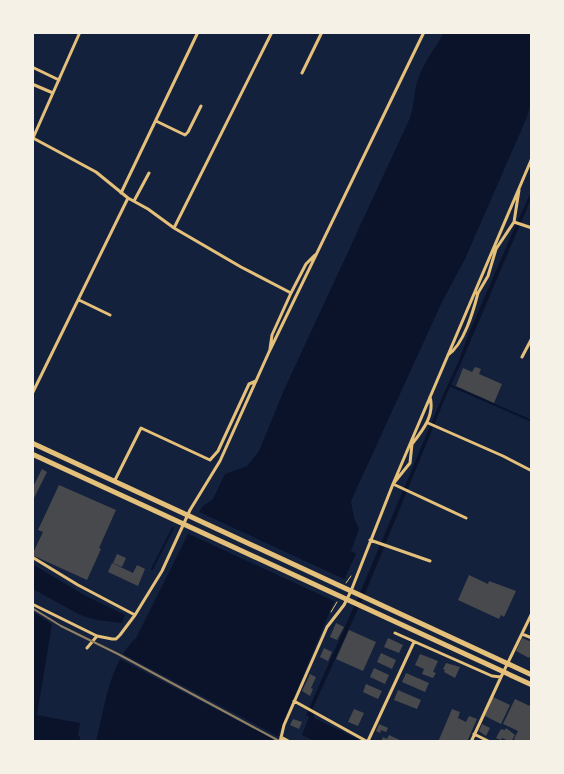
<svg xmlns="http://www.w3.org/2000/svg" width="564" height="774" font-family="Figtree,sans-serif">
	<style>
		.water { fill: #0b132b }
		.pier { fill: #14213d }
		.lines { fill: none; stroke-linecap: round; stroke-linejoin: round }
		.stream { stroke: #0b132b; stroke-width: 2 }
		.building { fill: #48494c }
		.path { stroke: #e5c07b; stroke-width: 1 }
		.minor { stroke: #e5c07b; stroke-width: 3 }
		.trunk { stroke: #e5c07b; stroke-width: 5 }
		.rail { stroke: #918062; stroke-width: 2 }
	</style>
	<rect width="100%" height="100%" fill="#14213d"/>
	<path class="water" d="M444,33h87v70l-4,14 -62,142 -23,43 -91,199 3,17 5,11 -8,22 5,3 -23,50 -57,137 -180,1c8,-33 14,-81 40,-104l63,-126 4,-6 10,-7 12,-25 22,-8 12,-15 25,-61 126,-272c4,-12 4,-24 7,-36 6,-18 17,-33 27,-49z
		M531,192v7l-69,162 -17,37 -78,191 -54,119 1,10 48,23h-48l-12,-6 7,-18 -3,-2 56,-127 82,-195 14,-30 11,-30 45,-104z
		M32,564l54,32 39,19 -3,8 -25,-3 -17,-5 -47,-26z
		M33,612l19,12 -15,91 43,8 -2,13 2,1v4h-47z"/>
	<path class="pier" d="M197,511l149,69 -10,22 -149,-69z
		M121,653l158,84 -2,4 -159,-83z"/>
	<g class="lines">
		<path class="stream" d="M449,385l83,36
			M152,569l21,-41"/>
	</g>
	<path class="building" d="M475,367l6,2 -2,5 23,10 -8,19 -38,-17 7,-18 9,4z
		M42,469l5,3 -15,30v-13z
		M59,485l57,25 -17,38 2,1 -14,31 -55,-25 11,-23 -5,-2z
		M117,554l9,4 -4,9 -9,-4z
		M112,563l21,10 4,-8 8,4 -7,17 -30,-14z
		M469,575l19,9 1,-3 27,10 -12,26 -3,-2 -2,4 -41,-19z
		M336,623l8,4 -7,13 -7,-3z
		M349,630l27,12 -13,29 -27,-12z
		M388,638l15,7 -4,8 -15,-6z
		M522,638l10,4v10l-3,6 -13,-7z
		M324,648l8,4 -4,9 -8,-4z
		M381,653l15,7 -4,9 -15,-7z
		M420,654l18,7 -5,11 3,1 -3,5 -11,-4 2,-5 -9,-4z
		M446,663l14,4 -5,11 -11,-6 1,-2 -2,-1z
		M374,668l15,7 -4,9 -15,-7z
		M406,673l23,10 -4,9 -23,-10z
		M310,674l6,3 -5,11 2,1 -3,7 -8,-5z
		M366,684l16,7 -4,8 -15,-7z
		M398,690l23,10 -4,9 -23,-9z
		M493,697l17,8 -9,19 -16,-8z
		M515,699l17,8v35h-14l-4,-3 4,-8 -15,-7z
		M354,709l10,4 -6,13 -10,-4z
		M452,709l8,3 -2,6 8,4 3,-6 8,3 -10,23h-29z
		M293,719l9,3 -3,7 -9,-4z
		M379,724l9,4 -2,4 -5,-2 -1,3 -4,-2z
		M482,724l8,4 -4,8 -7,-5z
		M506,728l9,7 -4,7 -9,-4 -1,2 -5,-2 5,-9 4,1z
		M389,735l15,7h-23l2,-5 4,2z"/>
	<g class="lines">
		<path class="path" d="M346,583l5,-7
			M331,612l6,-10"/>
		<path class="minor" d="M80,32l-47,106 63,34 32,26 20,11 26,19 67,39 50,26 15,-29 9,-9
			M32,67l27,13
			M302,73l20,-41
			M32,84l21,9
			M156,121l29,14 3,-3 13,-26
			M121,193l77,-161
			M134,201l15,-28
			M514,222l18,6
			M174,228l98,-196
			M478,293l10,-17 8,-27 18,-27 5,-32
			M79,300l31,15
			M270,349l2,-14 19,-42
			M448,355c16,-11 25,-43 30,-62h-2
			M522,357l10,-19
			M32,394l96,-196
			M428,423l75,33 29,15
			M411,443l1,1c11,-14 23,-29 18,-47
			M412,444l-2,19 -17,21 73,34
			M115,480l26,-52 69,32 8,-9 31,-67 7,-3
			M370,540l60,21
			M32,557l46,28 57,30
			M32,604l65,32 15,3h4l4,-4 15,-20 27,-44 28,-61 30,-49 49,-109 155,-320
			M395,633l97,43 9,1 31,-64
			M522,634l10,4
			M87,648l10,-12
			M294,701l74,41
			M474,734l16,8
			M281,737l9,5
			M368,741l46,-99
			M280,742l4,-17 43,-98 17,-22 7,-14 42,-107 139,-326
			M471,742l30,-65"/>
		<path class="trunk" d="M32,443l500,232
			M32,454l500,231"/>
		<path class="rail" d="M32,608l29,18 57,28 163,88"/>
	</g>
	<rect width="564" height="774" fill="none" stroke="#f6f1e7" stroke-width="68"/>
</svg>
